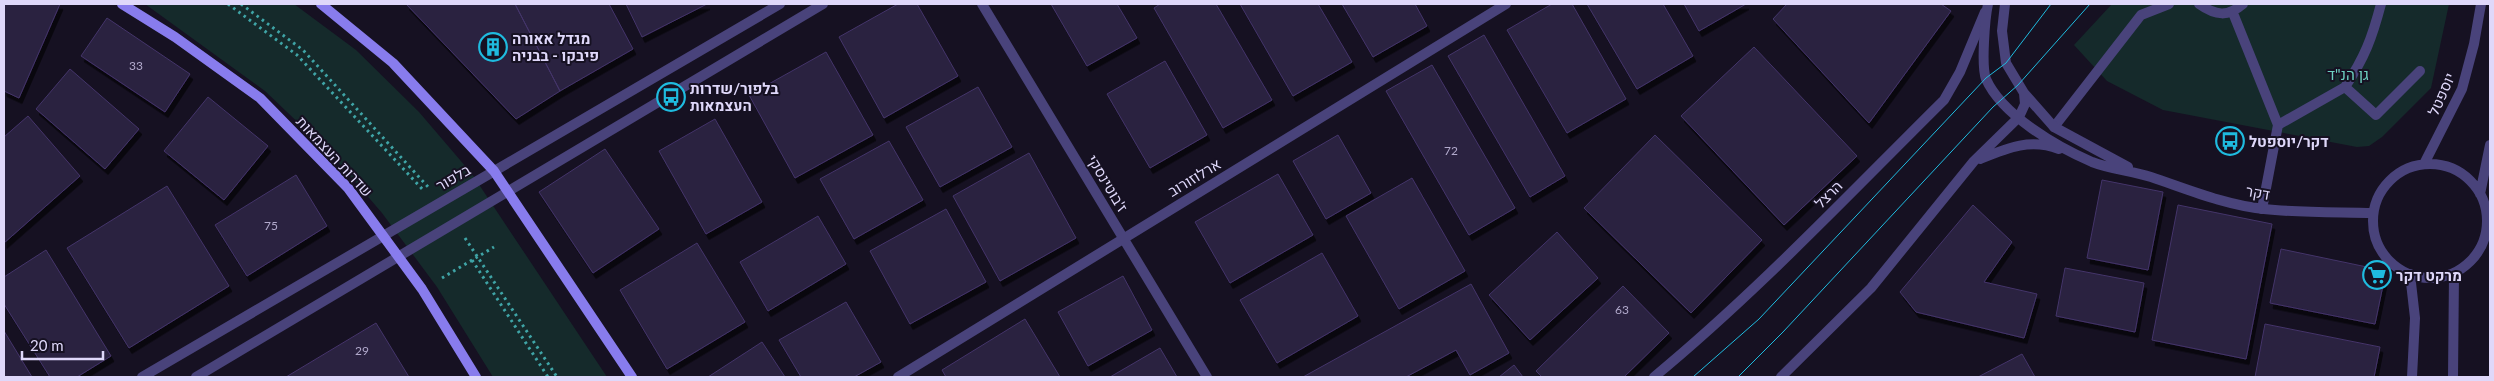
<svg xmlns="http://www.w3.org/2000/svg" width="2494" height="381" font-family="Lato,Heebo,sans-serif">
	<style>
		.green { fill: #152a2b }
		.building { fill: #292041; stroke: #443569; filter: url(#shadow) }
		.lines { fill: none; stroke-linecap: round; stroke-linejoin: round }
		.path { stroke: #3fa4a6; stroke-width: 3; stroke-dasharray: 2.5 4; stroke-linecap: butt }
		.service { stroke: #49437b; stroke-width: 10 }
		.pedestrian { stroke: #49437b; stroke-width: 10 }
		.minor { stroke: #49437b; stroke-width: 10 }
		.tertiary { stroke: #49437b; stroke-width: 10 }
		.secondary { stroke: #887ced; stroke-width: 10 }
		.tram { stroke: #1fbbdf; stroke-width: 1 }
		.labels { text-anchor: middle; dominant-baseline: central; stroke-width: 4; stroke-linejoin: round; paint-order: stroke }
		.number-label { font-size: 12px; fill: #b2aacc }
		.poi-label { font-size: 15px; font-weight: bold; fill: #dfd8fa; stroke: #161122; text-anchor: start }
		.park-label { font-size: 15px; fill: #6dd0c0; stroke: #161122 }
		.street-label { font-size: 15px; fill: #dfd8fa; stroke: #161122 }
	</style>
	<defs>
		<filter id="shadow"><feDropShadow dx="3" dy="5.5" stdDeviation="0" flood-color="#0009"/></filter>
	</defs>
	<rect width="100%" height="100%" fill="#161122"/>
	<path class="green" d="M145,4h149l62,46 63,62 53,62 135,203h-114l-56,-90 -55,-74 -50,-58 -67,-64z
		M2112,4h337l-18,84 -49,49 -13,9 -12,1 -194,-37 -56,-29 -33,-36z"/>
	<path class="building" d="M4,4h56l-41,94 -15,-7z
		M406,4h109l45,87 -44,28z
		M515,4h94l24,45 -73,42z
		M626,4h81l-65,33z
		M898,4h19l41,72 -74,42 -45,-81z
		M1051,4h66l20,34 -50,28z
		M1160,4h56l56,96 -49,28 -69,-120z
		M1240,4h78l34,58 -59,34z
		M1342,4h73l12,22 -54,31z
		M1552,4h20l54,95 -59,34 -60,-103z
		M1587,4h76l30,52 -56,33z
		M1684,4h62l-47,27z
		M1787,4h154l10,7 -82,112 -96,-104z
		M107,18l83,56 -25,38 -84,-56z
		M1484,35l81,141 -35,21 -82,-141z
		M1754,47l103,109 -73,69 -103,-109z
		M826,52l47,83 -78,43 -46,-83z
		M1165,61l42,74 -57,33 -43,-74z
		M1432,65l83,143 -46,27 -83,-144z
		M70,69l69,60 -34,40 -69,-60z
		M978,87l34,60 -72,40 -34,-60z
		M208,97l60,49 -44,54 -60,-49z
		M28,116l52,60 -76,67v-106z
		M715,119l47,83 -56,32 -47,-83z
		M1338,135l33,58 -45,26 -33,-58z
		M1655,135l107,105 -71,73 -107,-105z
		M889,141l34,59 -69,39 -34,-60z
		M605,149l54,80 -66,44 -54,-81z
		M1029,153l47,85 -76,43 -47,-85z
		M1278,174l35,61 -83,48 -35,-61z
		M296,175l31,51 -80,50 -32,-51z
		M1412,178l53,93 -66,38 -53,-93z
		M2102,180l61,12 -15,78 -61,-12z
		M167,186l62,100 -100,62 -62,-100z
		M1973,205l39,37 -28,40 53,12 -13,44 -108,-26 -16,-20z
		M2178,205l94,19 -26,135 -94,-19z
		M946,209l40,73 -76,42 -40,-73z
		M818,216l28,48 -78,47 -28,-49z
		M1557,232l41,46 -68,62 -41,-45z
		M697,243l48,79 -78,47 -47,-79z
		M2281,249l105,22 -11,53 -105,-21z
		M46,250l65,106 -34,21h-27l-46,-73v-27z
		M1322,253l36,63 -81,47 -37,-63z
		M2065,268l79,15 -9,49 -79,-16z
		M1123,276l29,54 -64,36 -30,-54z
		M1471,284l38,69 -39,22 -14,-25 -50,27h-103z
		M1623,286l46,47 -45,44h-82l-6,-6z
		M846,302l35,60 -27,15h-53l-22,-37z
		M1025,319l35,58h-114l-4,-7z
		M376,323l33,54h-123z
		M2265,324l115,23 -6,30h-119z
		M4,331l28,46h-28z
		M762,342l23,35h-77z
		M1160,348l17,29h-67z
		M2022,354l13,23h-57z
		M1514,365l9,12h-24z"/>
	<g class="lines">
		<path class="path" d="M228,4l69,51 127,136
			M241,4l62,46 126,138
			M465,238l92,139
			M472,260l76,117
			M442,278l52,-31"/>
		<path class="service" d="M196,377l627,-373"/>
		<path class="pedestrian" d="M2199,4c17,12 29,13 44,0
			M2381,4c-9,34 -16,53 -36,83l31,28 44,-44
			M2233,13l45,112 67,-38
			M2054,127l87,-112 28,-11
			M2262,209l16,-84"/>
		<path class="minor" d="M982,4l225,373
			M898,377l608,-373
			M1654,377c103,-85 195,-183 290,-277l16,-28 25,-60"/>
		<path class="tertiary" d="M1988,4c-3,14 -7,62 -2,75 16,36 71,68 106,83 18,7 40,9 59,15 36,12 74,28 113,32 36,4 73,3 109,4
			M2005,4l-3,27 4,32 18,30 30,34 74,40
			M1980,159c27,-11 50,-21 79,-10
			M2424,164l38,-75 12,-45 7,-40
			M2373 221a57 57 0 1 1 114 0a57 57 0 1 1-114 0Z
			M2480,194l10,-49
			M2410,274l5,44 -3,59
			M142,377l638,-373
			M1781,377l90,-89 103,-127 45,-44 6,-13 -1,-11
			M2453,377l1,-104"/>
		<path class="secondary" d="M122,4l53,33 85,61 88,90 74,101 54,88
			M321,4l72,59 101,108 138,206"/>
		<path class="tram" d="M1693,377l66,-58 227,-241 20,-15 45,-59
			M1738,377l45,-45 210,-225 25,-22 72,-81"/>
	</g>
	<defs>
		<symbol id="building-ring" viewBox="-11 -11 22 22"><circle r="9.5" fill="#161122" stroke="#1fbbdf" stroke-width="1.5"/><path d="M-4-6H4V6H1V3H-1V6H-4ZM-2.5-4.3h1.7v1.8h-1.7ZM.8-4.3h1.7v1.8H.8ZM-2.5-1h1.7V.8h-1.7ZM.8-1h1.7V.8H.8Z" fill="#1fbbdf"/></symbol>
		<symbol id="bus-ring" viewBox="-11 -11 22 22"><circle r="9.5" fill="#161122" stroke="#1fbbdf" stroke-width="1.5"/><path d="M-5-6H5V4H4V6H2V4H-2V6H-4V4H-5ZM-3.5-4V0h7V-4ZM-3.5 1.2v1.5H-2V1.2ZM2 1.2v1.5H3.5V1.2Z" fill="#1fbbdf"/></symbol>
		<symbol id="supermarket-ring" viewBox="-11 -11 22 22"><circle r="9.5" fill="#161122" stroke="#1fbbdf" stroke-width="1.5"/><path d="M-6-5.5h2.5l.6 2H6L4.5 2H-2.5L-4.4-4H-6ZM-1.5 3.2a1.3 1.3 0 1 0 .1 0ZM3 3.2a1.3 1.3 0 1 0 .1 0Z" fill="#1fbbdf"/></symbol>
	</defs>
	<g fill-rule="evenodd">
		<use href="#building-ring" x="477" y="31" width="32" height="32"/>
		<use href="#bus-ring" x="655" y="81" width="32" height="32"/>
		<use href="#bus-ring" x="2214" y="125" width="32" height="32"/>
		<use href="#supermarket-ring" x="2361" y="259" width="32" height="32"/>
	</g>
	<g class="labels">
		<g class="number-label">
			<text x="136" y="65">33</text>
			<text x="1451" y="150">72</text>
			<text x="271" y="225">75</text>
			<text x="1622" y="309">63</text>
			<text x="362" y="350">29</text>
		</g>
		<g class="poi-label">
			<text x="512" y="38">מגדל אאורה<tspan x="512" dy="17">פיבקו - בבניה</tspan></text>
			<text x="690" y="88">בלפור/שדרות<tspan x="690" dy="17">העצמאות</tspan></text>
			<text x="2249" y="141">דקר/יוספטל</text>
			<text x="2396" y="275">מרקט דקר</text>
		</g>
		<g class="park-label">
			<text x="2348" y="74">גן הנ"ד</text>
		</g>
		<g class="street-label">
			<text transform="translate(2441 94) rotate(-66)">יוספטל</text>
			<text transform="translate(335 156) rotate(47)">שדרות העצמאות</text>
			<text transform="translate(453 177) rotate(-30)">בלפור</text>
			<text transform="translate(1194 177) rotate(-31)">ארלוזורוב</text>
			<text transform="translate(1108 183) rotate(59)">ז'בוטינסקי</text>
			<text transform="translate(2258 192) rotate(10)">דקר</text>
			<text transform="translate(1828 194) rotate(-45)">הרצל</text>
		</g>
	</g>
	<rect width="2494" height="381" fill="none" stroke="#dfd8fa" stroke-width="10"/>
	<path d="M22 351v8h81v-8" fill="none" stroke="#dfd8fa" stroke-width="2.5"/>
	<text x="30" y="351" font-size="15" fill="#dfd8fa" stroke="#161122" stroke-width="4" paint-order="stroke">20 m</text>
</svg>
